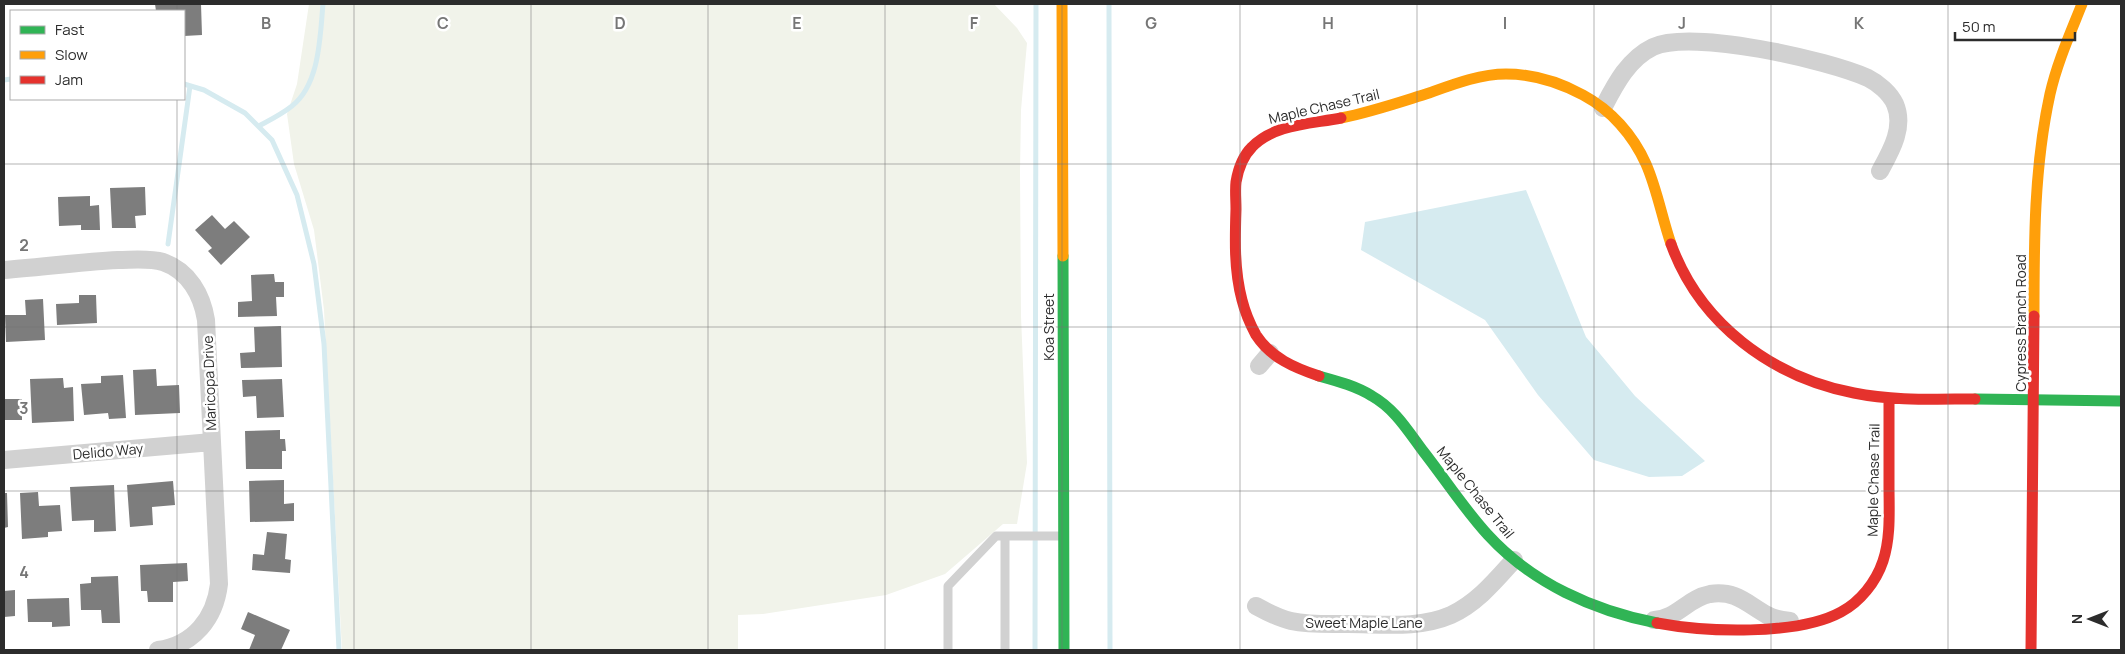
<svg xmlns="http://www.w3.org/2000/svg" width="2125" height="654" font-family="Manrope,sans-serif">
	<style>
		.green { fill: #f1f3ea }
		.water { fill: #d6ebf0 }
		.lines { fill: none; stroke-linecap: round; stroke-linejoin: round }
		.stream { stroke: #d6ebf0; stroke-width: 5 }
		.building { fill: #7d7d7d }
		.lane { stroke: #d1d1d1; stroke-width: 9 }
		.street { stroke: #d1d1d1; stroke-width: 18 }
		.fast { stroke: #30b455; stroke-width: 11 }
		.slow { stroke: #ff9f0a; stroke-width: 11 }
		.jam { stroke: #e5322d; stroke-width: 11 }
		.grid { fill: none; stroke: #767676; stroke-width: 1; stroke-opacity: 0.55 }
		.labels { text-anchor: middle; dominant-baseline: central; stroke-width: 5; stroke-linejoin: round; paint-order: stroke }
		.street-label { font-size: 14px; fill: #2c2c2c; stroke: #fff }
		.grid-label { font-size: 16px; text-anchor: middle; font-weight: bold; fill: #767676; stroke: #fff; stroke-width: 5; stroke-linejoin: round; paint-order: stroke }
	</style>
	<rect width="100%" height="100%" fill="#fff"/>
	<path class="green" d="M309,4h685l23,24 10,15 -6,67 -1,61 1,145 6,147 -10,61h-14l-58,50 -59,21 -123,19 -25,1v35h-396l-18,-340 -10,-80 -20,-66 -7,-50 10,-30z"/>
	<path class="water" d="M1526,190l60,147 49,59 70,65 -23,15 -33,1 -55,-17 -56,-65 -53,-75 -124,-70 4,-28z"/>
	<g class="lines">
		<path class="stream" d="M1109,4l1,646
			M4,80l7,-1
			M184,84l20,6 41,23 27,27 25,55 17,69 10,80 15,306
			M259,126c11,-6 23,-12 33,-20 28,-22 28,-70 31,-102
			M168,244l22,-158
			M1035,650l1,-646"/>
	</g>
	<path class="building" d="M155,4h46l1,31 -18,1v-25h-28z
		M145,187l1,28 -11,1 1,12h-24l-2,-40z
		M90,196v10l9,-1 1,25h-19v-5l-22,1 -1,-29z
		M212,215l13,14 9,-8 16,16 -29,28 -13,-14 4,-3 -17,-18z
		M274,274l1,8h9v15h-8l1,19 -39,1v-15l14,-1 -1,-26z
		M79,295h17l1,28 -40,2 -1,-21 23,-1z
		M43,299l2,41 -39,2 -1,-27h21l-1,-15z
		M281,326l1,41 -41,1 -1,-15 15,-1 -1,-25z
		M156,369l1,17 22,-1 1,28 -45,2 -2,-45z
		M123,375l3,43 -17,1 -1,-6 -24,2 -3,-31 20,-1v-7z
		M63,378l1,10 9,-1 1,34 -42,2 -2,-44z
		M282,379l2,38 -27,1 -1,-22 -13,1 -1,-17z
		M4,399h18v21h-18z
		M280,430v9h5l1,12h-4v18h-36l-1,-38z
		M284,480v24l10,-1v18l-44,1 -1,-41z
		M173,481l2,24 -23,2 1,18 -23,2 -3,-42z
		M114,485l2,46 -22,1v-12l-22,1 -2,-34z
		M38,492l1,14 21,-1 2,26 -14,1v5l-26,2 -2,-46z
		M4,493h3l1,34 -4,1z
		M267,532l20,2 -2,25 6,1 -1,13 -38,-3 1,-16 11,1z
		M187,563l1,18 -15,1v20h-25l-1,-11h-6l-1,-26z
		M118,576l2,47h-18l-1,-13h-20l-1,-26 11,-1v-6z
		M15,590v26l-11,1v-26z
		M69,598l1,28 -18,1v-5h-24l-1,-23z
		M248,612l42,18 -9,20h-32l6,-15 -14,-6z"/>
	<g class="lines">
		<path class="lane" d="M948,650v-64l48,-50h65
			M1005,650v-114"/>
		<path class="street" d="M1603,108c12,-23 25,-49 50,-61 39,-18 175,13 215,31 10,5 22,15 27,26 10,23 -4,47 -15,67
			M4,270c38,-3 76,-8 114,-10 14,0 31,-2 45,2 26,9 39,33 43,58l13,264c-4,34 -25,61 -61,66
			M1259,366l11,-13
			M4,460l208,-18
			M1256,606c11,6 22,12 35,15 19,4 39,3 57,3 34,0 71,5 103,-9 26,-12 44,-34 63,-55
			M1654,620c23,-1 34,-22 56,-26 26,-4 37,10 57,21 7,4 15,5 23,6"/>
		<path class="fast" d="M1063,256l1,394
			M1319,376c18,5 37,10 53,20 23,13 36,35 51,55 22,28 41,58 65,84 44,48 106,76 169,88
			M1975,399l146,2"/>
		<path class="slow" d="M1062,4l1,252
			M1341,118c30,-6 59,-16 88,-25 25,-9 51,-19 77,-19 27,0 53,8 77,21 28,15 50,40 63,69 11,25 16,54 25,80
			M2034,316c0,-74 0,-149 16,-222 7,-31 20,-60 32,-90"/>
		<path class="jam" d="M1671,244c29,80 101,133 183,149 39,8 81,6 121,6
			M1319,376c-24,-8 -48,-18 -63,-41 -6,-11 -11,-23 -14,-35 -8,-30 -7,-61 -6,-91 0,-9 -1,-19 0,-27 2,-12 7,-26 16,-35 22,-23 59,-23 89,-29
			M1657,623c48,9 140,13 184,-11 19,-10 35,-30 42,-51 8,-24 6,-51 6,-76 0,-29 0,-58 0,-87
			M2031,650l3,-334"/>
	</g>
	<path class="grid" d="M177,4v7M354,4v646M531,4v646M708,4v646M885,4v646M1062,4v646M1240,4v646M1417,4v646M1594,4v646M1771,4v646M1948,4v646M177,99v551M4,164h2117M4,327h2117M4,491h2117"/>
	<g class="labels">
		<g class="street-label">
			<text transform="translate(1324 106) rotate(-13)">Maple Chase Trail</text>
			<text transform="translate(2020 323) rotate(-90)">Cypress Branch Road</text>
			<text transform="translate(1048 327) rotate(-90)">Koa Street</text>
			<text transform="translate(209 383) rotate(-92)">Maricopa Drive</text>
			<text transform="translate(108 451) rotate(-5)">Delido Way</text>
			<text transform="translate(1873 480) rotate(-89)">Maple Chase Trail</text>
			<text transform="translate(1476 492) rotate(51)">Maple Chase Trail</text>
			<text x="1364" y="622">Sweet Maple Lane</text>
		</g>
	</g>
	<g class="grid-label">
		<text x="266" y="29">B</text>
		<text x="443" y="29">C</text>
		<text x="620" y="29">D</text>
		<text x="797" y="29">E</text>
		<text x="974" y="29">F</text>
		<text x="1151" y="29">G</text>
		<text x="1328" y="29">H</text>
		<text x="1505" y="29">I</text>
		<text x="1682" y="29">J</text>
		<text x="1859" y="29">K</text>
		<text x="24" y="251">2</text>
		<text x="24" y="414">3</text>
		<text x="24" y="578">4</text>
	</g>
	<rect width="2125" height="654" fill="none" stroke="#2c2c2c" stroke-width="10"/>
	<rect x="10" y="10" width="175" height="90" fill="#ffffff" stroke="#ababab"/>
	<rect x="20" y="26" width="25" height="8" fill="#30b455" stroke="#ababab"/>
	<text x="55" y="35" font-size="15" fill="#2c2c2c">Fast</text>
	<rect x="20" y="51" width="25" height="8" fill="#ff9f0a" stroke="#ababab"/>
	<text x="55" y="60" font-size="15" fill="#2c2c2c">Slow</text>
	<rect x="20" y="76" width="25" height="8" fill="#e5322d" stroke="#ababab"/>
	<text x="55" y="85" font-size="15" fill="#2c2c2c">Jam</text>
	<g transform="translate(2090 619) rotate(270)" stroke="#ffffff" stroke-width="4" paint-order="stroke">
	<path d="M0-4L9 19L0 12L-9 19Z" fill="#2c2c2c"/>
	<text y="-8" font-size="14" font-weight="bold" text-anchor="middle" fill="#2c2c2c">N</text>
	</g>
	<path d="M1955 32v8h120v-8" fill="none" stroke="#2c2c2c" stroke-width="2.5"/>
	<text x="1962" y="32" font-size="15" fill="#2c2c2c" stroke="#ffffff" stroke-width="4" paint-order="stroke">50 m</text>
</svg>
